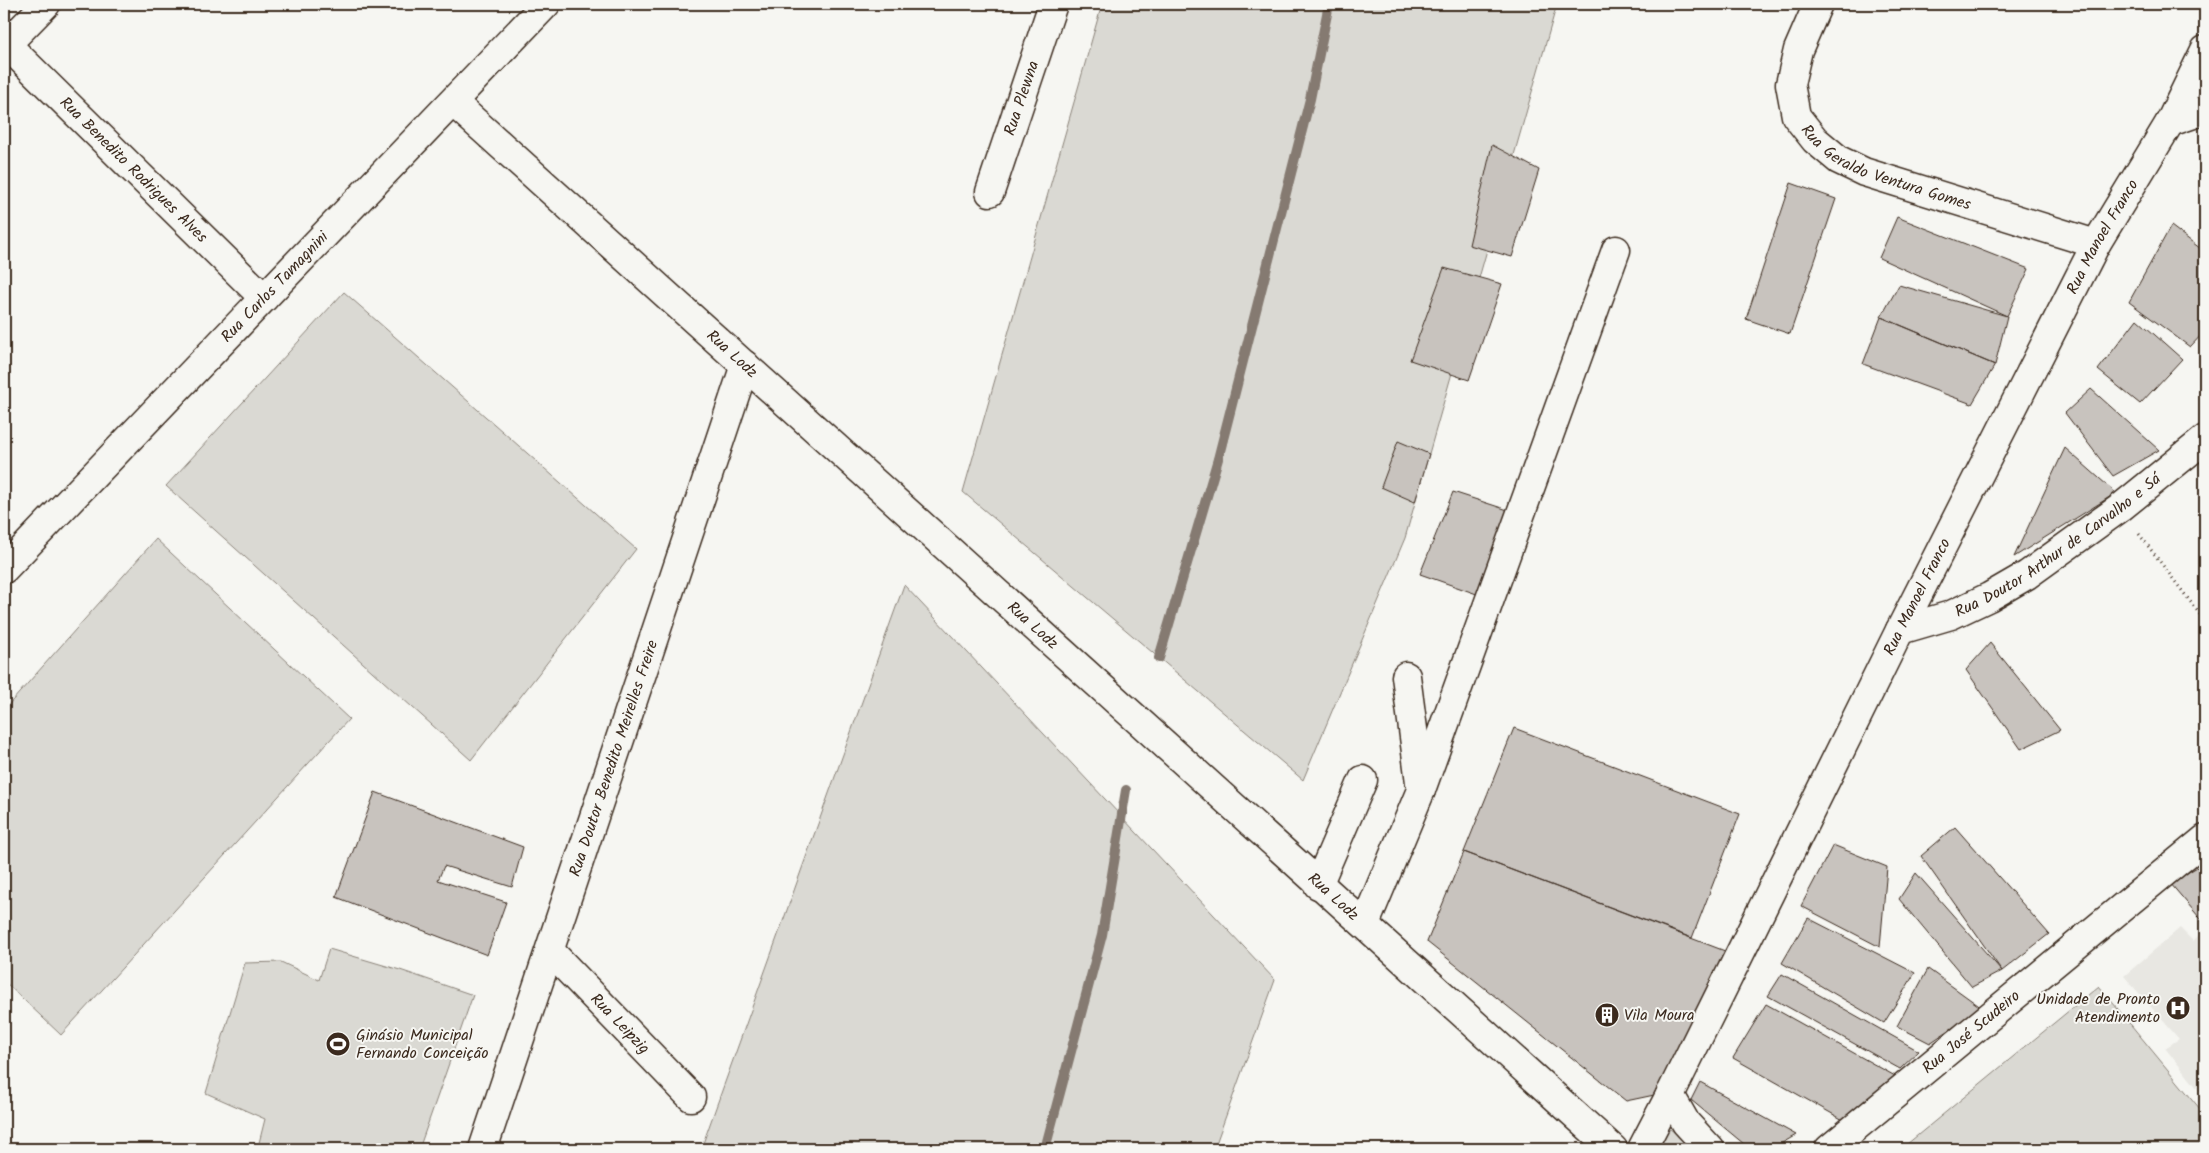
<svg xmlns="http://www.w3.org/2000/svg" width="2209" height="1153" font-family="Kalam,sans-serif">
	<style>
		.built { fill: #e8e7e2 }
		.green { fill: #dad9d3; stroke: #8a8278 }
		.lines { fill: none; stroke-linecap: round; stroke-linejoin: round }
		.stream { stroke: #857a71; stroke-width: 10 }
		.building { fill: #c8c3be; stroke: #3b2a1e }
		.street-casing { stroke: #3b2a1e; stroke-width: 31 }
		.secondary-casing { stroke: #3b2a1e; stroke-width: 31 }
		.path { stroke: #3b2a1e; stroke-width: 3; stroke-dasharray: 1 4; stroke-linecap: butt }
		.street { stroke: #f6f6f2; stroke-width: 28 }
		.secondary { stroke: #f6f6f2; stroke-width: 28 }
		.labels { text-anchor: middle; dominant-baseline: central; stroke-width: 4; stroke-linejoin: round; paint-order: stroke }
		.street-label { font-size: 16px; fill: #3b2a1e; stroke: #f6f6f2 }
		.poi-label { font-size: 16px; fill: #3b2a1e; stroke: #f6f6f2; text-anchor: start }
	</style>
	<rect width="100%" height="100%" fill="#f6f6f2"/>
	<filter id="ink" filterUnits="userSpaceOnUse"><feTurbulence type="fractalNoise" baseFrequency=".02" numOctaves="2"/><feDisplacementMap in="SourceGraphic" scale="10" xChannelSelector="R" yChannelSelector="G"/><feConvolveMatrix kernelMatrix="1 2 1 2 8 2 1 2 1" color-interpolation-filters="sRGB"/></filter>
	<g filter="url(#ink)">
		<path class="built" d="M2180,928l13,13 12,-12v169l-40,-50 14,-9 -55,-63z"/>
		<path class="green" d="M1102,4h455l-152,534 -102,242 -340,-288z
			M344,292l292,257 -165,211 -305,-274z
			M156,539l193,180 -288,316 -57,-54v-271z
			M904,585l371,395 -61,169h-513z
			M329,949l71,21 73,25 -54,154h-154l-7,-2 7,-28 -59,-26 39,-130 36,-1 38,18z
			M2099,986l106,129v34h-304z
			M1667,1127l32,22h-42z"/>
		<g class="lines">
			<path class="stream" d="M1159,658l59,-199 92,-360 19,-95
				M1045,1149l57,-214 24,-145"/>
		</g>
		<path class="building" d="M1492,145l47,25 -27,87 -43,-12z
			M1791,183l45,16 -46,135 -44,-15z
			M1897,217l132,52 -22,47 -128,-58z
			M2171,226l34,26v79l-15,16 -61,-45z
			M1444,268l58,16 -33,96 -59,-20z
			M1899,285l108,31 -12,49 -114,-48z
			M1881,317l114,48 -23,39 -109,-40z
			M2137,319l45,40 -42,45 -42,-34z
			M2091,389l68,61 -46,26 -48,-63z
			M1398,441l31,13 -14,48 -34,-15z
			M2065,448l51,45 -102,64z
			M1453,492l64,21 -29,85 -68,-24z
			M1990,643l70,87 -39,19 -55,-79z
			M1514,728l226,86 -48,124 -228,-86z
			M375,792l148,55 -11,40 -68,-21 -6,14 68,22 -19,53 -151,-58z
			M1955,827l94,107 -47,37 -81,-115z
			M1833,845l54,22 -7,80 -79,-41z
			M1464,852l261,99 -66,143 -33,7 -199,-159z
			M2199,866l6,6v52l-35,-41z
			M1916,873l86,98 -30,16 -73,-88z
			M1808,918l107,55 -31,50 -102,-60z
			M1928,969l54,39 -52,35 -33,-17z
			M1782,974l137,77 -19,18 -132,-73z
			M1766,1004l138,77 -59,40 -112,-63z
			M1700,1082l96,53 -24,14h-22l-59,-49z"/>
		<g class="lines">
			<defs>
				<g id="street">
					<path id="s1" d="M1818,4l-20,46 -8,34 6,32 19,24 24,20 25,12 232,72"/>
					<path id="s2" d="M4,42l260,256"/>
					<path d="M4,47l42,-43"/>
					<path d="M2170,122l35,-12"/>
					<path id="s3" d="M990,192l63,-188"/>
					<path id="s4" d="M1900,630l51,-15 38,-18 38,-22 93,-67 85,-69"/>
					<path d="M1421,790l195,-540"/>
					<path d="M1318,885l45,-105"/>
					<path d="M1365,924l56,-134 -15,-114"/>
					<path id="s5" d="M550,951l141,146"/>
					<path id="s6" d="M1670,1095l230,-465 196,-386 74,-122 35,-72"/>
					<path id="s7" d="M483,1149l262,-784"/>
				</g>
				<g id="secondary">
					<path id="s8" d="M453,102l1160,1047"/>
					<path id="s9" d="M4,569l542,-565"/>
					<path d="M1670,1095l16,28 24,26"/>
					<path d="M1642,1149l28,-54"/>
					<path id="s10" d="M1829,1149l376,-310"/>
				</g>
			</defs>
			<use href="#street" class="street-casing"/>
			<use href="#secondary" class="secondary-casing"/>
			<path class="path" d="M2139,534l66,87"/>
			<use href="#street" class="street"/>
			<use href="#secondary" class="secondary"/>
		</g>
	</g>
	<defs>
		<symbol id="hospital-disc" viewBox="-11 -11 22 22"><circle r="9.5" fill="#3b2a1e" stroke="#f6f6f2"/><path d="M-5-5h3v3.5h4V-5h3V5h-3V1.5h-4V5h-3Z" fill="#fff"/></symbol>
		<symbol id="building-disc" viewBox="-11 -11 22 22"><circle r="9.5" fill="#3b2a1e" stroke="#f6f6f2"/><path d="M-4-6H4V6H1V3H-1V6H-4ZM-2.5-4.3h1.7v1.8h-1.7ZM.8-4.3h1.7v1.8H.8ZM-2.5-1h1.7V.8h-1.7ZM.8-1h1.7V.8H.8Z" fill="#fff"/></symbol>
		<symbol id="stadium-disc" viewBox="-11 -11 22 22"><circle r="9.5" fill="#3b2a1e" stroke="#f6f6f2"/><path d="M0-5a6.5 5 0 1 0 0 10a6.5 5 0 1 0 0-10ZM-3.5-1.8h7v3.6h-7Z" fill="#fff"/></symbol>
	</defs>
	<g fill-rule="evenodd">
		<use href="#hospital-disc" x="2164" y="994" width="28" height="28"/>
		<use href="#building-disc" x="1593" y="1001" width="28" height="28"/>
		<use href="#stadium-disc" x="324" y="1030" width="28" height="28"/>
	</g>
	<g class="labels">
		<g class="street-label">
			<text stroke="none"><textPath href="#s3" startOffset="99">Rua Plewna</textPath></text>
			<text stroke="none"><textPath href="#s1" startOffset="225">Rua Geraldo Ventura Gomes</textPath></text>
			<text stroke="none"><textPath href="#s2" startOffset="182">Rua Benedito Rodrigues Alves</textPath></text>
			<text stroke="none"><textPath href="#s6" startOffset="961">Rua Manoel Franco</textPath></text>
			<text stroke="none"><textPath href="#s9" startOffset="391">Rua Carlos Tamagnini</textPath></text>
			<text stroke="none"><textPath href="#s8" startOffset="376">Rua Lodz</textPath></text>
			<text stroke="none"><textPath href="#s4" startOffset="181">Rua Doutor Arthur de Carvalho e Sá</textPath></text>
			<text stroke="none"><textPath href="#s6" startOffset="556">Rua Manoel Franco</textPath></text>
			<text stroke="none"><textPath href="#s8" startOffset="781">Rua Lodz</textPath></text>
			<text stroke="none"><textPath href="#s7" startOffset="412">Rua Doutor Benedito Meirelles Freire</textPath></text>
			<text stroke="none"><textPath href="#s8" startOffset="1186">Rua Lodz</textPath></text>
			<text stroke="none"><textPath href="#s5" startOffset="101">Rua Leipzig</textPath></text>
			<text stroke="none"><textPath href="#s10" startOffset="184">Rua José Scudeiro</textPath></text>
		</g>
		<g class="poi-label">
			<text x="2160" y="999" text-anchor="end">Unidade de Pronto<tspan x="2160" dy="18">Atendimento</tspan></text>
			<text x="1624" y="1015">Vila Moura</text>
			<text x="356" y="1035">Ginásio Municipal<tspan x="356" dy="18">Fernando Conceição</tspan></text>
		</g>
	</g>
	<rect width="2209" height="1153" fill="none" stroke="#f6f6f2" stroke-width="20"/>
	<rect x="10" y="10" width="2189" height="1133" fill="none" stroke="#3b2a1e" stroke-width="2" filter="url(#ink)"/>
</svg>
